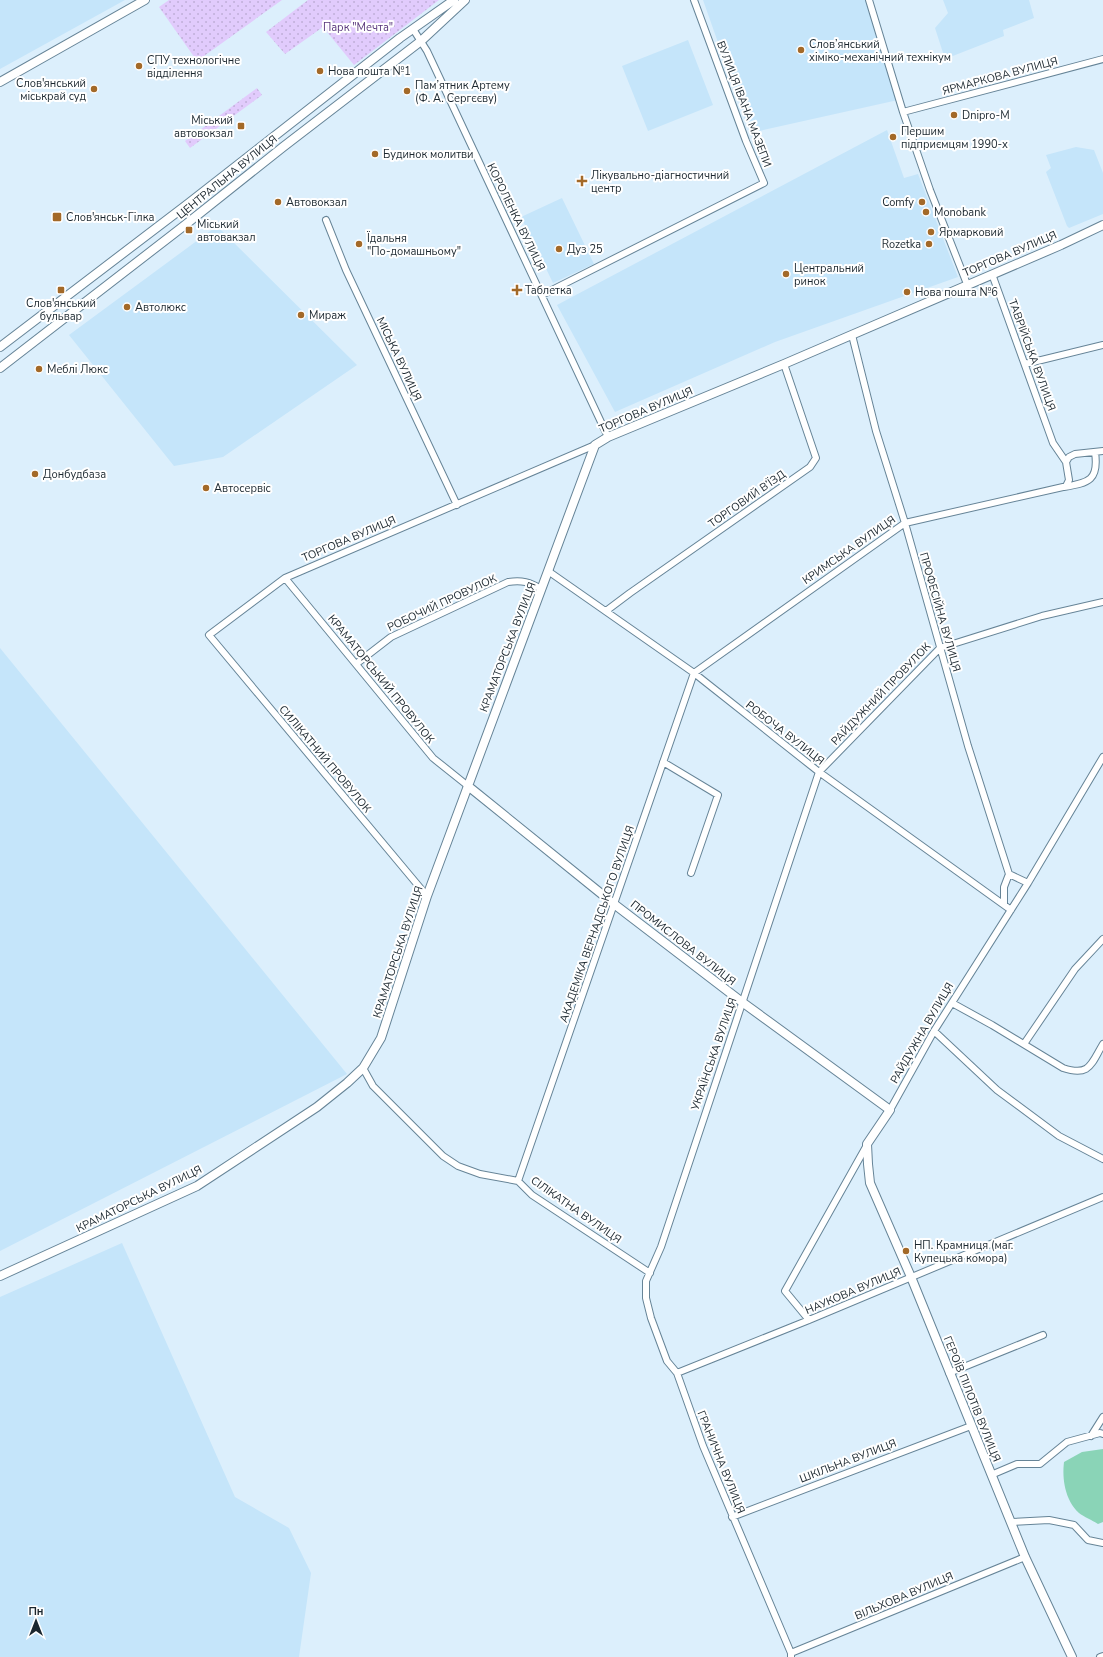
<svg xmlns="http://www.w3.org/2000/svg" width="1103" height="1657" font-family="'Nunito Sans',sans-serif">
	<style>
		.built { fill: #c5e5fa }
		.park { fill: url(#park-dots) }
		.water { fill: #8ad4b7 }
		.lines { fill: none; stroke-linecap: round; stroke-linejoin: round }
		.street-casing { stroke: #668497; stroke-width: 8 }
		.secondary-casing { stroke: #668497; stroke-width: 10 }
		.street { stroke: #fff; stroke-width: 6 }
		.secondary { stroke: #fff; stroke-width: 8 }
		.poi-dot { fill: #a36928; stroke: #fff; stroke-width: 1.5 }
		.labels { text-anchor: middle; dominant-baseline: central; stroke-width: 4; stroke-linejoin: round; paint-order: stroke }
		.park-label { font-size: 11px; fill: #59377c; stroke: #fff }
		.poi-label { font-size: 11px; fill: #1b272f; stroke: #fff; text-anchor: start }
		.street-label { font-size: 11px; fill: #1b272f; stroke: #fff }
	</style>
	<defs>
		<pattern id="park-dots" width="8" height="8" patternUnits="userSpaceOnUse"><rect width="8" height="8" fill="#e1cbfc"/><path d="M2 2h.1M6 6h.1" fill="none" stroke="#c0aed8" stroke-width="1.8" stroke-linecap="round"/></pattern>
	</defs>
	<rect width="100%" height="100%" fill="#dceffc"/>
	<path class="built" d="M0,0h125l-125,69z
		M703,0h163l32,100 -148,33z
		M943,0h86l5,18 -31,12 1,6 -59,23 -10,-31 13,-15z
		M688,40l25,65 -65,26 -26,-65z
		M887,130l17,48 14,-4 40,103 -183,65 -160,70 -58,-107z
		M1076,147l18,3 9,23v41l-34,14 -2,-2 -21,-54 5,-4 -5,-13z
		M562,198l32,66 -41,19 -32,-66z
		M217,226l140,139 -134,92 -49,9 -105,-131z
		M0,648l347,426 -347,177z
		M122,1243l113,254 54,31 22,45 -12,84h-299v-360z"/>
	<path class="park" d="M169,0h113l-85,61 -38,-54z
		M308,0h131l-85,65 -31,-38 -38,27 -19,-22z
		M257,88l5,7 -72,53 -5,-7z"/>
	<path class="water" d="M1103,1449v73l-5,2c-6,-4 -14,-7 -19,-11 -14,-13 -17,-34 -15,-51l18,-10z"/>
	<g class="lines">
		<defs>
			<path id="street" d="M869,0l34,112 27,78 37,94
				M413,29l14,22 181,386
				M903,112l200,-53
				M326,220l20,50 111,235
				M992,274l61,169 13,19
				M542,295l222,-112 -18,-42 -52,-141
				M852,335l24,96 29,92 63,223 41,128 19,9
				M1025,364l78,-19
				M1064,487c25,-4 35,-7 31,-35
				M548,571l146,102 125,99 192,138
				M285,578l148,180 35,28
				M606,611l24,-18 180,-126 6,-9 -32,-94
				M356,664l35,-27 117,-55c14,-2 22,0 33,7
				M663,762l55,33 -27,78
				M427,896l-218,-261 76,-57 310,-133
				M1004,904v-17l5,-13
				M952,1003l40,22 71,43c27,9 28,-4 40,-24
				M934,1031l63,59 62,46 44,23
				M1024,1044l51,-75 28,-30
				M363,1068l10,18 70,70 15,10 22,8 38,7 14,14 118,78
				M890,1110l44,-79 94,-148 75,-126
				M518,1181l176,-508 211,-150 158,-36 3,-1 3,-6 -3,-18 3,-5 6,-3 28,-3
				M809,1320l-24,-29 82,-146
				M677,1373l132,-53 294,-123
				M949,1373l94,-38
				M1091,1436l12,-19
				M991,1475l26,-11h23l27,-22 33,-9 3,1
				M732,1517l239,-91
				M1011,1522l38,-2 25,5 14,15 15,3
				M791,1653l234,-96
				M791,1657v-4l-88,-207 -26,-73 -10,-12 -16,-43 -5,-20v-17l15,-34 158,-475 121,-124 102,-32 61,-14
				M1100,1657l3,-1"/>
			<path id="secondary" d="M0,82l145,-82
				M0,347l189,-144 211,-165 54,-38
				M0,368l185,-143 98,-78 138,-106 44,-41
				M468,786l146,118 128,98 148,108 -23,34 1,20 2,19 41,94 114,280 47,100
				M0,1276l197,-90 120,-79 30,-24 16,-15 18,-30 46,-142 168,-451 13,-8 176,-73 277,-119 42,-20"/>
		</defs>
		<use href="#street" class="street-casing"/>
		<use href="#secondary" class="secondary-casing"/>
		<use href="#street" class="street"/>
		<use href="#secondary" class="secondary"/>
	</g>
	<g class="poi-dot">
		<circle cx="801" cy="50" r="4"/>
		<circle cx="139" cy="66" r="4"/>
		<circle cx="320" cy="71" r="4"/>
		<circle cx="94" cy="89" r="4"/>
		<circle cx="407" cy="91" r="4"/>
		<circle cx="954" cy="115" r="4"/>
		<rect x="237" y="122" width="8" height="8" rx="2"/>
		<circle cx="893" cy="137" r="4"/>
		<circle cx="375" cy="154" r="4"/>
		<path d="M580 175h4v4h4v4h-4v4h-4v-4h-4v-4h4z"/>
		<circle cx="278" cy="202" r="4"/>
		<circle cx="922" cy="202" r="4"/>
		<circle cx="926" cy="212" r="4"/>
		<rect x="52" y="212" width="10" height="10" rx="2"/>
		<rect x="185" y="226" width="8" height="8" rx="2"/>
		<circle cx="931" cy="232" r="4"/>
		<circle cx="359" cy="244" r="4"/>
		<circle cx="929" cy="244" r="4"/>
		<circle cx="559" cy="249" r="4"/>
		<circle cx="786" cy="274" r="4"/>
		<rect x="57" y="286" width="8" height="8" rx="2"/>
		<path d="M515 284h4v4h4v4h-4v4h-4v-4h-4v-4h4z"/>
		<circle cx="907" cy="292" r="4"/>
		<circle cx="127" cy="307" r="4"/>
		<circle cx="301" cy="315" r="4"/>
		<circle cx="39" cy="369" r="4"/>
		<circle cx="35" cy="474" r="4"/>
		<circle cx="206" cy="488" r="4"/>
		<circle cx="906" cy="1251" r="4"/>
	</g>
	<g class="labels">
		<g class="park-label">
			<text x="358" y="27">Парк "Мечта"</text>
		</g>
		<g class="poi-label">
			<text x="809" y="44">Слов’янський<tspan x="809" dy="13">хіміко-механічний технікум</tspan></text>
			<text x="147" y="60">СПУ технологічне<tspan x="147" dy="13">відділення</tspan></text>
			<text x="328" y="71">Нова пошта №1</text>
			<text x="86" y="83" text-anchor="end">Слов'янський<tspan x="86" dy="13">міськрай суд</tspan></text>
			<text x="415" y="85">Пам’ятник Артему<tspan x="415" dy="13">(Ф. А. Сергєєву)</tspan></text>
			<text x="962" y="115">Dnipro-M</text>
			<text x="233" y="120" text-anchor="end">Міський<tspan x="233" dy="13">автовокзал</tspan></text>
			<text x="901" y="131">Першим<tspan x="901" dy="13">підприємцям 1990-х</tspan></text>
			<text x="383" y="154">Будинок молитви</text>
			<text x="591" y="175">Лікувально-діагностичний<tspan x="591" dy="13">центр</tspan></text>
			<text x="286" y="202">Автовокзал</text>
			<text x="914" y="202" text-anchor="end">Comfy</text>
			<text x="934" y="212">Monobank</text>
			<text x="66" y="217">Слов'янськ-Гілка</text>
			<text x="197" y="224">Міський<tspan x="197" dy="13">автовакзал</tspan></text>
			<text x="939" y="232">Ярмарковий</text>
			<text x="367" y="238">Їдальня<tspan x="367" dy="13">"По-домашньому"</tspan></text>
			<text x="921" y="244" text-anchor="end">Rozetka</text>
			<text x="567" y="249">Дуз 25</text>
			<text x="794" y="268">Центральний<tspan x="794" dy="13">ринок</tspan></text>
			<text x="525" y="290">Таблетка</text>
			<text x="915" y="292">Нова пошта №6</text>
			<text x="61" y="303" text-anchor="middle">Слов'янський<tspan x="61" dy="13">бульвар</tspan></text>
			<text x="135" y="307">Автолюкс</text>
			<text x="309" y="315">Мираж</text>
			<text x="47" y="369">Меблі Люкс</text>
			<text x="43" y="474">Донбудбаза</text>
			<text x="214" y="488">Автосервіс</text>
			<text x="914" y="1245">НП. Крамниця (маг.<tspan x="914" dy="13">Купецька комора)</tspan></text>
		</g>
		<g class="street-label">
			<text transform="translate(1000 76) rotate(-15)">ЯРМАРКОВА ВУЛИЦЯ</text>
			<text transform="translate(744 104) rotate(69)">ВУЛИЦЯ ІВАНА МАЗЕПИ</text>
			<text transform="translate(227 177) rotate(-39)">ЦЕНТРАЛЬНА ВУЛИЦЯ</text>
			<text transform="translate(516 217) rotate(64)">КОРОЛЕНКА ВУЛИЦЯ</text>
			<text transform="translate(1010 254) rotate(-23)">ТОРГОВА ВУЛИЦЯ</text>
			<text transform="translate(1032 355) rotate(70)">ТАВРІЙСЬКА ВУЛИЦЯ</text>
			<text transform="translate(399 359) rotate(65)">МІСЬКА ВУЛИЦЯ</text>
			<text transform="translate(646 410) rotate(-23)">ТОРГОВА ВУЛИЦЯ</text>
			<text transform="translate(747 499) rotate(-35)">ТОРГОВИЙ В’ЇЗД</text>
			<text transform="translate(349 539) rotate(-23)">ТОРГОВА ВУЛИЦЯ</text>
			<text transform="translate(849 550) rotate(-35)">КРИМСЬКА ВУЛИЦЯ</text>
			<text transform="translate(442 603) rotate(-25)">РОБОЧИЙ ПРОВУЛОК</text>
			<text transform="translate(940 612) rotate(74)">ПРОФЕСІЙНА ВУЛИЦЯ</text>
			<text transform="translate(508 647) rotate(-69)">КРАМАТОРСЬКА ВУЛИЦЯ</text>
			<text transform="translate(381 679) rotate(51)">КРАМАТОРСЬКИЙ ПРОВУЛОК</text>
			<text transform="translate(881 694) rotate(-46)">РАЙДУЖНИЙ ПРОВУЛОК</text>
			<text transform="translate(785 733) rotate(38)">РОБОЧА ВУЛИЦЯ</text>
			<text transform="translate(325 759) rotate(50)">СИЛІКАТНИЙ ПРОВУЛОК</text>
			<text transform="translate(597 924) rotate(-71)">АКАДЕМІКА ВЕРНАДСЬКОГО ВУЛИЦЯ</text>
			<text transform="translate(683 943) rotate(38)">ПРОМИСЛОВА ВУЛИЦЯ</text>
			<text transform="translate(398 952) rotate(-72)">КРАМАТОРСЬКА ВУЛИЦЯ</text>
			<text transform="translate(922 1033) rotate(-60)">РАЙДУЖНА ВУЛИЦЯ</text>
			<text transform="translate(714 1054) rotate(-71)">УКРАЇНСЬКА ВУЛИЦЯ</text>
			<text transform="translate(139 1199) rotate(-26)">КРАМАТОРСЬКА ВУЛИЦЯ</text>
			<text transform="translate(576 1210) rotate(35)">СІЛІКАТНА ВУЛИЦЯ</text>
			<text transform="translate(853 1291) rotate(-23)">НАУКОВА ВУЛИЦЯ</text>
			<text transform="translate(972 1399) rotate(68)">ГЕРОЇВ ПІЛОТІВ ВУЛИЦЯ</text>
			<text transform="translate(848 1461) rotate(-21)">ШКІЛЬНА ВУЛИЦЯ</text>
			<text transform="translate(721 1462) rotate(68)">ГРАНИЧНА ВУЛИЦЯ</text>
			<text transform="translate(904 1596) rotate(-23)">ВІЛЬХОВА ВУЛИЦЯ</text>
		</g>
	</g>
	<g transform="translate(36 1621)" stroke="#ffffff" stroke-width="3" paint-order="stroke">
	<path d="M0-3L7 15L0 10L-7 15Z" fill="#1b272f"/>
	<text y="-6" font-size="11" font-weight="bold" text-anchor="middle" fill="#1b272f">Пн</text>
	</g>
</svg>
